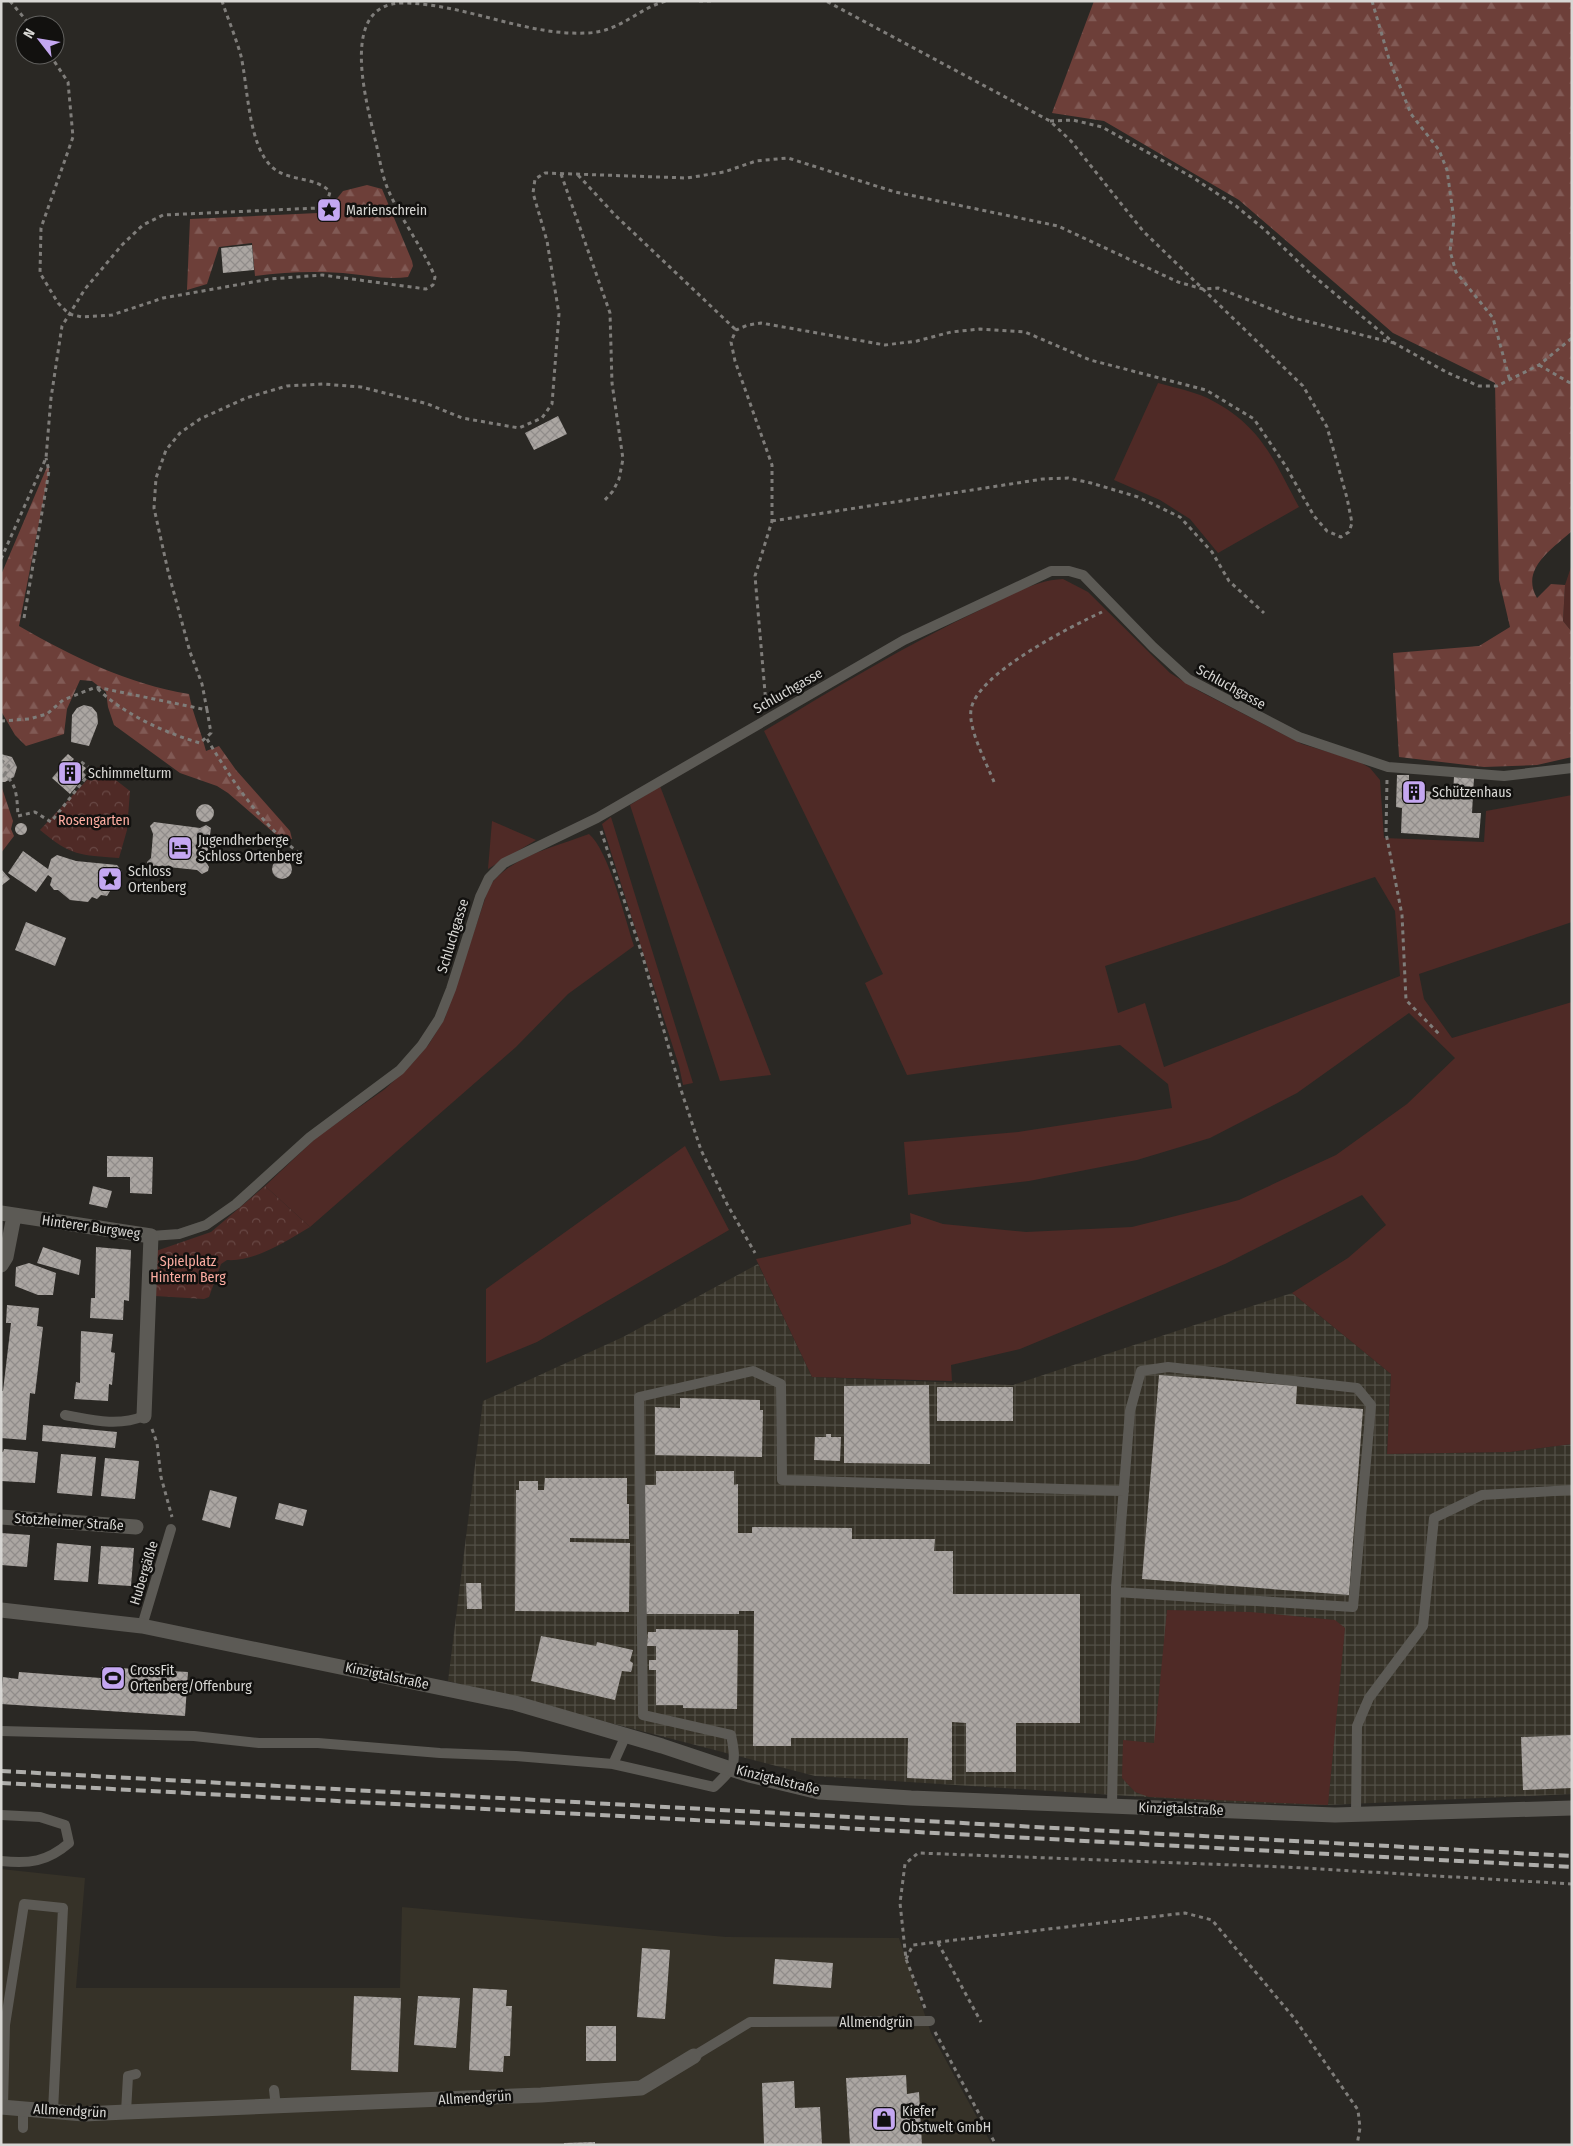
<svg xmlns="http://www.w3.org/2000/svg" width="1573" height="2146" font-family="'Fira Sans Condensed',sans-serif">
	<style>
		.built { fill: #363228 }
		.industrial { fill: url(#industrial-grid) }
		.grass { fill: #4f2a26; fill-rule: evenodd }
		.forest { fill: url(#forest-firs) }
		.park { fill: url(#park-crowns) }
		.building { fill: url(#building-cross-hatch) }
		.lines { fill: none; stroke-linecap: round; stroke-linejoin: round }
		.path { stroke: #7f7d7a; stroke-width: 3; stroke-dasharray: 4 4; stroke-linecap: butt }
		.service { stroke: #5c5a55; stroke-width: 10 }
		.minor { stroke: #5c5a55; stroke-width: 15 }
		.secondary { stroke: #5c5a55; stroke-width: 15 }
		.rail { stroke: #aeadaa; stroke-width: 4; stroke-dasharray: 10 5; stroke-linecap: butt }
		.labels { text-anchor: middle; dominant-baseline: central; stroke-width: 5; stroke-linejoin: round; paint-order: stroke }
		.poi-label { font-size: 14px; fill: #d8d7d4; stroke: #12110f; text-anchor: start }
		.street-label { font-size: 14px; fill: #d8d7d4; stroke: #12110f }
		.park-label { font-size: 14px; fill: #fcaca1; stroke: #12110f }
	</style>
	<defs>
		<pattern id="industrial-grid" width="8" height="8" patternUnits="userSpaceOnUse" patternTransform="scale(1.25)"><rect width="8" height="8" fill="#363228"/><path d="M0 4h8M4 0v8" fill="none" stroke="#524f46"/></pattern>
		<pattern id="forest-firs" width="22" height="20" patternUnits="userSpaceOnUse" patternTransform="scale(1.25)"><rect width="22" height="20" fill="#6d3f39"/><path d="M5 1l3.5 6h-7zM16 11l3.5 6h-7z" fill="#815a55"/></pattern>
		<pattern id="park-crowns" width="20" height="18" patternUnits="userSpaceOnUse" patternTransform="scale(1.25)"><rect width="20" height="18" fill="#4f2a26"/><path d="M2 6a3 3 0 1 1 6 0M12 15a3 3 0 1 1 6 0" fill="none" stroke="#684845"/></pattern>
		<pattern id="building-cross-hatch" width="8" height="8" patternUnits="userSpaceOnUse" patternTransform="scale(1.25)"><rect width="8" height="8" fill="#aba6a2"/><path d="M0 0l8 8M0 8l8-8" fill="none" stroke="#908c8a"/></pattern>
	</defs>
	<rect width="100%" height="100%" fill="#2a2824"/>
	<path class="built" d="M1,1869l84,9 -9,110h324l2,-81 324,30 173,1 32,95 61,112h-991z"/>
	<path class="industrial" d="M758,1264l54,113 201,8 279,-92 99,81 -4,80 123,-2 62,-8v350l-244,11 -88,-2 -425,-27 -367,-95 35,-280 140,-64z"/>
	<path class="grass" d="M1158,383c18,5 39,9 55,18 49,26 61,60 86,106l-81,46 -28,-34 -30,-19 -46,-20z
		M1572,564v68l-9,-11 2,-36z
		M1063,579l25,13 82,81 29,18 103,53 56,17 12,7 10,12 4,58 100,4 2,-31 86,-16v127l-153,52 5,25 28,39 120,-36v442l-62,8 -123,2 4,-80 -99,-81 56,-35 38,-33 -24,-30 -137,69 -205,85 -69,16 1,16 -140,-4 -56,-118 155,-35 -1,-11 33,11 83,8 106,-5 107,-27 97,-45 71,-51 48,-46 -46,-45 -112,80 -87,45 -73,22 -108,21 -121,14 -4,-53 114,-10 154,-24 -4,-24 -48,-39 -213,30 -42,-92 18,-9 -119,-243c71,-43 142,-86 218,-122 25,-12 53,-29 81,-30zM1375,877l20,34 5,65 -236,91 -19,-64 -27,10 -13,-47z
		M660,786l111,289 -51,6 -90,-276z
		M611,817l82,266 -10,2 -4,-19 -77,-242z
		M492,821l44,19 -48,29z
		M589,834c20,17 36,85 45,112l-66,48 -52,53 -206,180 -45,-41 52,-49 68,-48 24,-22 20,-23 16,-26 44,-131c21,-31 66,-40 100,-53z
		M685,1146l44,84 -192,112 -51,21v-74z
		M1167,1610l84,2 84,8 10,8 -17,177 -179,-8 -14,-5 -13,-14 1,-38 31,3z"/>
	<path class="forest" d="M1094,1h478v530c-20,18 -52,38 -35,67l14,-14 14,1 -2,36 9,11v125l-35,8 -53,2 -85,-10 -6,-104 86,-7 31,-19 -11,-47 -4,-197 -102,-50 -154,-133 -135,-79 -52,-8z
		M367,185l15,4 30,72 1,5 -5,11c-22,3 -42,-2 -65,-4 -30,-2 -58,-1 -88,3l-3,-33 -33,4 -12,37 -20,6 3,-71 128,-6 9,-2 16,-20z
		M47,467l2,1v3l-30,155c54,31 109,58 170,68 4,21 12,37 17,57l13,-5 17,24 54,61 2,8h-11l-53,-46 -11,-7 -37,-13 -66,-48 -6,-18 -2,-15 -14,-11 -12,-1 -13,29 -3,25 -38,12 -11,-11 -14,-24v-136z
		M1,785l12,36 -2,8 3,7 -13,17z"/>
	<path class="park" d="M99,767l31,24 -3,39 -8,28c-39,-3 -48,-2 -79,-28z
		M265,1186l45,41c-24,14 -55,35 -83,33l-6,4 -12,33 -5,2 -49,-3 1,-45 55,-19z"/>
	<path class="building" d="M252,245l2,25 -31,3 -2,-25z
		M558,416l9,18 -33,16 -9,-17z
		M84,705l8,2 5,6 1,10 -9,23 -18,-4 1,-27 5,-7z
		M1,754l11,3 5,10 -3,10 -9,5h-4z
		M68,754l6,5 -3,3 8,7 3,-4 4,3 -3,4 3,3 -16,19 -18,-16 12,-14 -3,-3z
		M1397,775h12v15l44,3 1,-16 20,1 -2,35h9l-2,25 -78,-5 1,-25 -6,-1z
		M196 813a9 9 0 1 1 18 0a9 9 0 1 1-18 0Z
		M154,822l46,6 6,-3 5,3 -5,34 3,5 -1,4 -6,3 -5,-4 -38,-4 -5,4 -6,-2 -1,-6 4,-4 2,-24 -3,-8z
		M15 829a6 6 0 1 1 12 0a6 6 0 1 1-12 0Z
		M23,851l25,18 3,-10 6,-4 19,6 41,4 5,6 -15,25 -6,-1 -4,4 -5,-2 -4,5 -18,-2 -12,-10h-4l-4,-5 2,-7 -4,-3 -12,17 -28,-19z
		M272 869a10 10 0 1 1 20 0a10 10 0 1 1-20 0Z
		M1,869l9,10 -9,7z
		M26,922l40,16 -11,28 -40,-16z
		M107,1156l46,1 -1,37 -22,-1v-16h-23z
		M93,1186l19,5 -5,17 -18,-4z
		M43,1247l38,13 -2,15 -42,-12z
		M96,1247l35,3 -2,51 -5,-1 -1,20 -33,-2 1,-20h4z
		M29,1263l27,10 -3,22h-15l-23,-9 1,-19z
		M7,1305l32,3 -2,18 6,1 -8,67 -5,-1 -4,47 -25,-2v-47h2l8,-68h-5z
		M81,1331l32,3 -2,18 4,1 -3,32 -3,-1 -1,17 -34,-2 2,-17 4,1z
		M1159,1375l138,11 -1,18 67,5 -14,186 -207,-16z
		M929,1385l1,79 -86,-1v-77z
		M937,1387h76v34h-76z
		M680,1398l80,2v10h3l-1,47 -107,-2v-48l25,1z
		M43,1425l74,7 -2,16 -73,-7z
		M826,1434h5v3h10l-1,24 -26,-1 1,-23h11z
		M4,1449l34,3 -3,31 -34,-2v-29h2z
		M61,1454l35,3 -4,39 -35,-3z
		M105,1458l34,3 -4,38 -34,-3z
		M656,1471h78v14l4,-1v49h14v-6l100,1v11h83l-1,12h19v43h127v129h-64v49h-50v-49l-14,-1v58l-45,-2 1,-40h-117v8h-38l1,-135h-15v3h-95l1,-129h11z
		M545,1478h82v26h2v35l-59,-1v4l60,1 -1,69 -114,-1 1,-121h3v-9h19v9h6z
		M210,1490l27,7 -7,31 -28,-8z
		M279,1503l28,7 -4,16 -28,-7z
		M1,1533l29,2 -3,32 -26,-2z
		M57,1543l34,3 -3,36 -34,-2z
		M101,1546l33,2 -3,38 -33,-2z
		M466,1583h15l1,26h-15z
		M656,1629l82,1 -1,79 -54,-1v-3h-27v-35h-7v-10h7v-14h-9l1,-14h8z
		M541,1636l55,10 1,-4 36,8 -3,11 3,2 -1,6 -1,3 -9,-1 -7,29 -84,-19z
		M102,1667l86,5 -3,44 -184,-12 2,-27 15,2 1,-7 82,6z
		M1572,1735v53l-49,2 -2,-53z
		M642,1948l28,2 -5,69 -28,-2z
		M775,1959l58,4 -2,25 -58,-4z
		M473,1988l34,2 -1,16h6l-2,50h-6l-1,16 -34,-2z
		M354,1996l47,2 -3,74 -47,-2z
		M418,1996l42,2 -4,50 -42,-3z
		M586,2026h30v35h-30z
		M906,2075l1,19 12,-2 3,53h-72l-4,-67z
		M794,2081l1,27 25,-1 2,37 -58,1 -2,-62z
		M595,2142v3h-31v-2z"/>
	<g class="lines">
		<path class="path" d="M10,1l20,24
			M699,1h15
			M1372,1l17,58 22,55 28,36 8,20 7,50 -4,31 6,21 37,46 17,63
			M50,55l18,27 5,55 -32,91 -1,45 18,30 11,11 13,3 30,-2 51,-17 107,-19 52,-4 104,14 7,-4 2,-8c-13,-31 -36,-60 -48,-90 -6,-15 -8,-33 -12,-48 -9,-39 -37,-137 29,-136 62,1 121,33 183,30 34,-1 52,-26 80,-32
			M1050,121l23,-1 29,7 90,50 44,29 29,24 45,43 84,70 54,30 31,13h18l42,-21 33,-27
			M561,174l49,139 2,70 11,76 -4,20 -6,12 -10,11
			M578,175l37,40 121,115
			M1539,365l33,19
			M772,521l271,-42 25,-1 23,5 47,14 42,20 32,35 17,29 35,32
			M1,559l45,-101 5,-60 11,-72 23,-37 37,-44 21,-20 20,-10 155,-7 9,-6 3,-10c-14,-16 -42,-10 -58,-25 -24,-22 -24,-80 -31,-111 -5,-18 -13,-37 -19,-55
			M24,618l25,-147 -3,-13
			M766,704l-11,-128 17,-55v-56l-37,-104 -4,-19 5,-12 12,-5 13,-2 124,22 32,-4 34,-9 29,-3 45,3 65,28 116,30 48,29 31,46 29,51 13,15 14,6 8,-5 3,-9 -5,-25 -20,-71 -24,-41 -160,-155 -72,-90 -21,-20 -224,-120
			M207,710l-5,-26 -12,-32 -22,-81 -14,-63 2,-30 10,-28 14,-17 20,-14 46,-21 41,-12 36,-2 38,3 67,17 34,14 57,10 23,-10 10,-14 7,-90 -12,-73 -14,-48 2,-14 10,-6 142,5 37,-6 32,-11 32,-3 107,34 163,34 120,56 25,7 15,-1 76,30 100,25
			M1,721l28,-2 18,-5 16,-14 33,-13 111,23 4,23 -11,10c-35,-10 -79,-30 -104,-56
			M207,739c26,43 55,87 96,117
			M1,760l8,6 -5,10
			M1,775c17,3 16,28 17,41l17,-4 16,10 41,-52 -12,-9 -4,5
			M1387,780l-1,53 16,82 4,85 33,34
			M994,782c-7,-18 -26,-53 -23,-72 5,-36 99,-83 131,-98
			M601,831l41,123 38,133 21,63 26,54 28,49
			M152,1429l5,14 4,34 11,40
			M938,1943l43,79
			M906,1959l7,-14 272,-32 27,7 82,98 64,92 2,18 -3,17
			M925,2008l-19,-49 -6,-56 5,-39 13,-11 368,14 286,17
			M935,2032l61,113"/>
		<path class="service" d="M151,1236l28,-2 27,-9 30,-21 74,-67 90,-67 22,-25 17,-26 12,-30 29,-92 9,-19 15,-15 93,-45 307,-178 147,-69h18l14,4 70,72 35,32 111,58 89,30 116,9 68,-8
			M65,1415c27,5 53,12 79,1
			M142,1626l29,-97
			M1,1731l193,5 65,7h59l122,10 76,3 97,8 13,-29
			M613,1764l101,23c21,-20 23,-23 17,-52l-88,-20 -4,-318 114,-26 28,13 1,96 342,11
			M1112,1806l4,-219 14,-176 11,-40 27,-4 189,21 14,17 -18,202 -237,-15
			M1356,1814l1,-88 12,-28 54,-72 11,-108 48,-23 90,-5
			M1,1815l39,2 25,8 4,18c-22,19 -40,21 -68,18
			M694,2056l56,-34 180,-1
			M274,2090l2,17
			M3,2107l2,-82 19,-121 39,4 -10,203
			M126,2112l2,-36 8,-2
			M23,2128v-19"/>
		<path class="minor" d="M1,1213l150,23 -7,180
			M1,1265l5,-8 8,-41
			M1,1517l135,10
			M1,2107l83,7 42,-2 415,-17 100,-7 53,-32"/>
		<path class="secondary" d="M1,1610l141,16 373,77 147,43 87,29 70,17 92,6 424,17 237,-7"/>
		<path class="rail" d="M1,1771l1571,85
			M1,1783l1571,84"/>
	</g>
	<defs>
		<symbol id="sight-square" viewBox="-11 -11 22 22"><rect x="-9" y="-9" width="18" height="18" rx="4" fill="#c4a7f1" stroke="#12110f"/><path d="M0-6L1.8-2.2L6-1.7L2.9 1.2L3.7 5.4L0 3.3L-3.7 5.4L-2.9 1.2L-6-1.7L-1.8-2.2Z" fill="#111"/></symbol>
		<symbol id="building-square" viewBox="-11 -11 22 22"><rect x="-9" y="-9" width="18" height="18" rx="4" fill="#c4a7f1" stroke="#12110f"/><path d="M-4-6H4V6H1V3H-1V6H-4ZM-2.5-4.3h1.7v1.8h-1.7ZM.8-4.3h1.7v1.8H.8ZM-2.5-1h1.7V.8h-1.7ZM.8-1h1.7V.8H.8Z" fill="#111"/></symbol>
		<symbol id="hotel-square" viewBox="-11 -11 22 22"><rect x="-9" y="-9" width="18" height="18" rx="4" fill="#c4a7f1" stroke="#12110f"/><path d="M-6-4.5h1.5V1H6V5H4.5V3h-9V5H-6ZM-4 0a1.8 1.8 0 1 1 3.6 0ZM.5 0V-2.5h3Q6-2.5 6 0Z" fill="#111"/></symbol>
		<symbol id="stadium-square" viewBox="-11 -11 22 22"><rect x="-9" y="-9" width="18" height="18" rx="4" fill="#c4a7f1" stroke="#12110f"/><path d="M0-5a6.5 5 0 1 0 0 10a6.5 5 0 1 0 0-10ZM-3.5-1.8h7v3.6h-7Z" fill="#111"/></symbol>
		<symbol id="shop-square" viewBox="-11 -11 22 22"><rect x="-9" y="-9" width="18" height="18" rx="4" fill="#c4a7f1" stroke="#12110f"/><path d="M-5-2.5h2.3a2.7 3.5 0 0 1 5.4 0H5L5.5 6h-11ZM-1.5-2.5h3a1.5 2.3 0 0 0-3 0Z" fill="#111"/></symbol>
	</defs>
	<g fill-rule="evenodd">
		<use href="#sight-square" x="315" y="196" width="28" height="28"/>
		<use href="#building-square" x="56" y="759" width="28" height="28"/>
		<use href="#building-square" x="1400" y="778" width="28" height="28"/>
		<use href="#hotel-square" x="166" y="834" width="28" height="28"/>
		<use href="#sight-square" x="96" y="865" width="28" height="28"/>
		<use href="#stadium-square" x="99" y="1664" width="28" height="28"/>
		<use href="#shop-square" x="870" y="2105" width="28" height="28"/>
	</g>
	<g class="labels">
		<g class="poi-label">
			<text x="346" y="210">Marienschrein</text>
			<text x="88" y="773">Schimmelturm</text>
			<text x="1432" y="792">Schützenhaus</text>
			<text x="198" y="840">Jugendherberge<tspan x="198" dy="16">Schloss Ortenberg</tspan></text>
			<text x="128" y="871">Schloss<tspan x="128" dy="16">Ortenberg</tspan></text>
			<text x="130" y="1670">CrossFit<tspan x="130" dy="16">Ortenberg/Offenburg</tspan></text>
			<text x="902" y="2111">Kiefer<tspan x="902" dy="16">Obstwelt GmbH</tspan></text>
		</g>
		<g class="street-label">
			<text transform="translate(1231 687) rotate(29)">Schluchgasse</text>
			<text transform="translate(788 691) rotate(-30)">Schluchgasse</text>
			<text transform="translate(453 936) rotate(-73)">Schluchgasse</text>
			<text transform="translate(91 1227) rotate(8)">Hinterer Burgweg</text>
			<text transform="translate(69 1522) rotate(4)">Stotzheimer Straße</text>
			<text transform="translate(144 1573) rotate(-73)">Hubergäßle</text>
			<text transform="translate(387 1676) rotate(12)">Kinzigtalstraße</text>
			<text transform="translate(778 1780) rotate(14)">Kinzigtalstraße</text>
			<text transform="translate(1181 1809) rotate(2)">Kinzigtalstraße</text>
			<text x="876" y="2022">Allmendgrün</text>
			<text transform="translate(475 2098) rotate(-3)">Allmendgrün</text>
			<text transform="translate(70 2111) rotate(3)">Allmendgrün</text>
		</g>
		<g class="park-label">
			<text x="94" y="820">Rosengarten</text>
			<text x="188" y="1261">Spielplatz<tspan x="188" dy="16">Hinterm Berg</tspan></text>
		</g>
	</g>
	<rect width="1573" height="2146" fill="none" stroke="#d8d7d4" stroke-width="5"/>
	<g transform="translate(40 40) rotate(301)"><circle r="24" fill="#12110f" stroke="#61605e"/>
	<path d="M0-4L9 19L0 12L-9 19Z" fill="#c4a7f1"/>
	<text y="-8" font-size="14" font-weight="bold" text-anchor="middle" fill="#d8d7d4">N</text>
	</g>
</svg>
